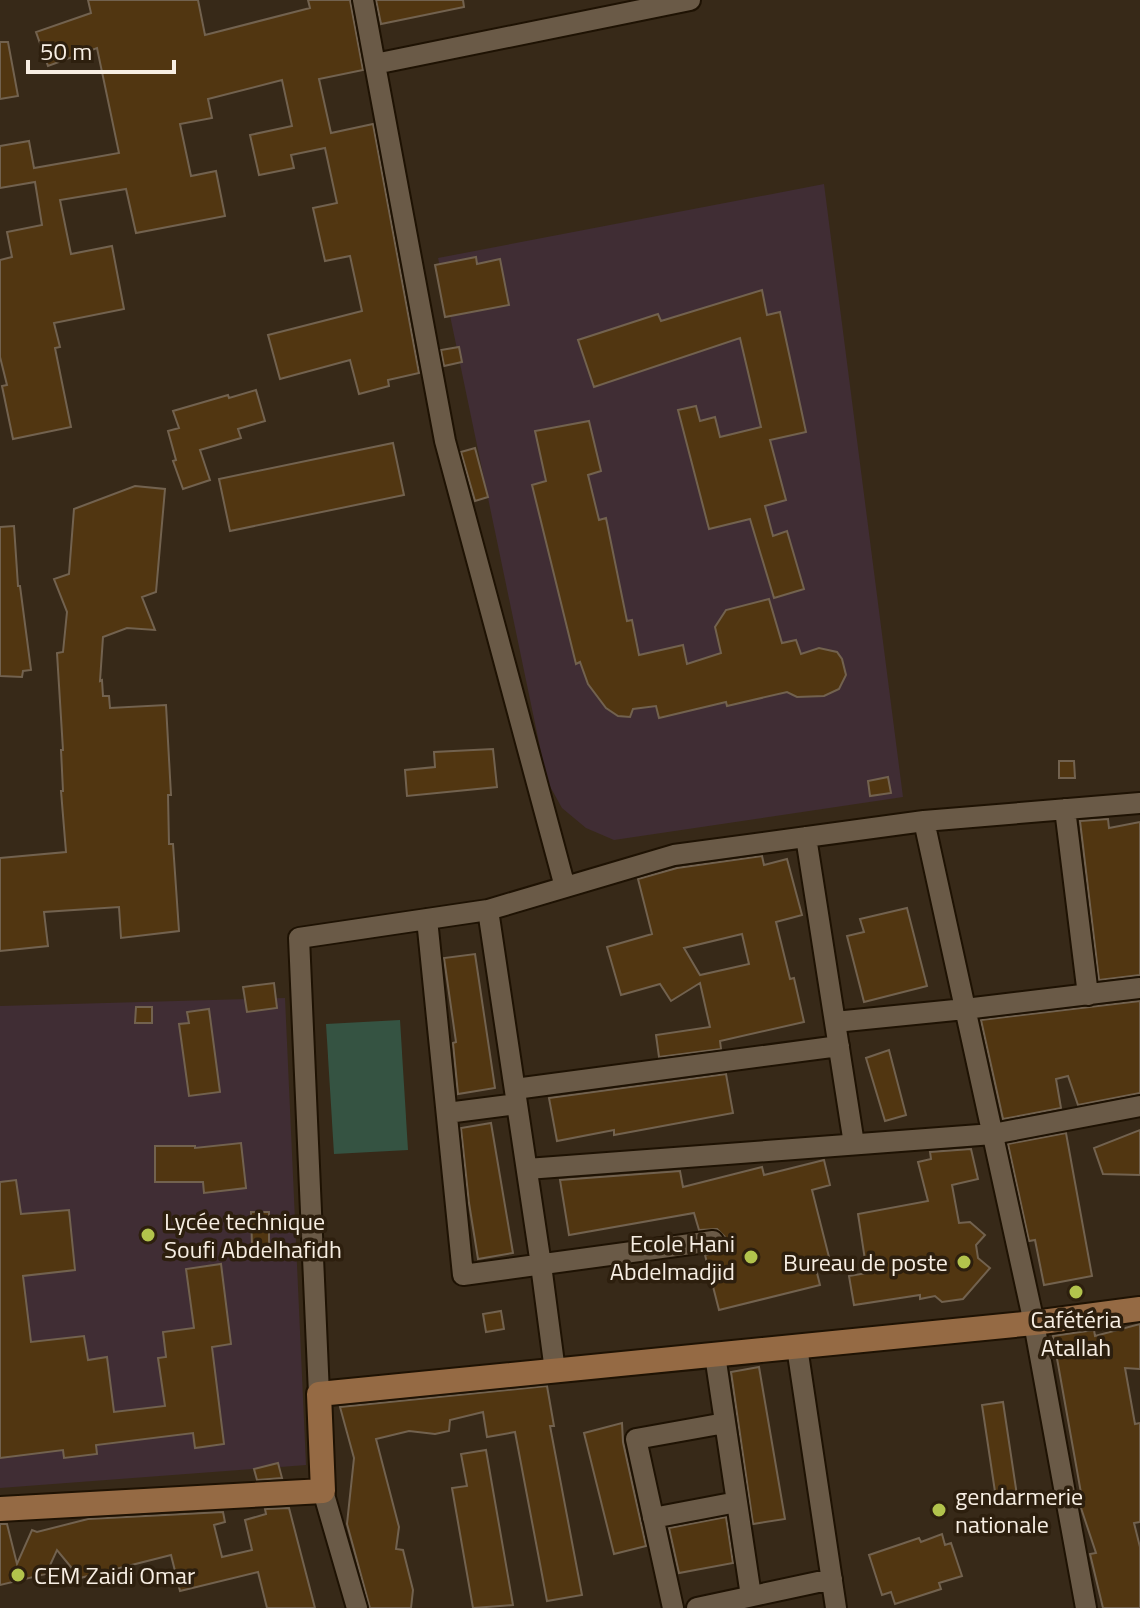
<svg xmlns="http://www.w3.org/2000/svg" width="1140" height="1608" font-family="'Titillium Web',sans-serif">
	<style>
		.education { fill: #402d34 }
		.green { fill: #355342 }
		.building { fill: #513611; stroke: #72624f; stroke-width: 2; fill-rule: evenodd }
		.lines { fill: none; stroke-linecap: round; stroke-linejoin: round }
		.street-casing { stroke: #1e1203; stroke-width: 24 }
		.secondary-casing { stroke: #1e1203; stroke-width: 28 }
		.street { stroke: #6a5a47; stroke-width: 20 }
		.secondary { stroke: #956a44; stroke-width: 24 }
		.poi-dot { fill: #b2c34c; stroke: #2d1f0e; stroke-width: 3 }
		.labels { text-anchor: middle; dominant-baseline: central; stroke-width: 7; stroke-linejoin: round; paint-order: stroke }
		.poi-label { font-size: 24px; fill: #f7eee3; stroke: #2d1f0e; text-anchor: start }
	</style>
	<rect width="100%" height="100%" fill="#372918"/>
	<path class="education" d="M824,184l79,613 -289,43 -28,-12 -24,-20 -15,-27 -109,-523z
		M285,998l21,467 -306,23v-482z"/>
	<path class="green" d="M400,1020l8,130 -74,4 -8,-130z"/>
	<path class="building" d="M88,0h110l7,35 105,-27 -2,-8h42l13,70 -44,9 12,54 42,-9 46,249 -31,7 1,6 -30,8 -9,-34 -70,19 -12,-44 94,-24 -12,-55 -25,5 -12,-53 24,-5 -12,-55 -34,7 3,13 -35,7 -9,-40 42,-9 -10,-46 -74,19 4,19 -32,6 11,52 25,-5 9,45 -89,17 -10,-44 -66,11 11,54 41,-8 12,63 -70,14 6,24 -5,1 16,79 -58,12 -11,-53 5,-1 -7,-28v-97l12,-3 -5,-25 35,-7 -7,-43 -35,6v-42l29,-5 5,27 85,-15 -22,-105 -49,18 -12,-34 55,-19z
		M376,0h87l1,7 -83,17z
		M0,42h8l10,54 -18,3z
		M476,257l1,7 23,-5 9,46 -64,12 -10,-52z
		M762,290l5,25 13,-3 26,120 -36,8 16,60 -21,6 8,30 14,-5 17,58 -30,9 -24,-79 -41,10 -31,-119 18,-4 4,15 15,-4 5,20 41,-10 -21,-89 -146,49 -16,-47 80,-26 3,7z
		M459,347l3,15 -18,4 -3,-16z
		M256,390l9,31 -27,8 3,9 -41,12 10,30 -27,9 -10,-28 3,-1 -8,-29 11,-3 -6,-17 55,-16 1,3z
		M589,421l12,50 -13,4 11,45 7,-2 21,103 5,-1 7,35 44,-10 4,19 34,-11 -6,-26 11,-17 43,-11 13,44 14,-3 5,14 18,-6 18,4 5,7 4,16 -7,14 -15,7 -27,1 -10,-5 -60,14 -1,-4 -67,16 -3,-12 -23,3 -3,8 -12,-1 -12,-8 -18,-24 -8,-22 -4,2 -44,-179 14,-4 -11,-50z
		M393,443l11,52 -174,36 -11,-52z
		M475,448l13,49 -13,4 -14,-49z
		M135,486l30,3 -9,103 -14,5 13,33 -28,-2 -24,9 -3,44 2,-1 1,16h6l1,12 56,-3 5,90h-3l1,49h4l6,87 -58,7 -2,-31 -75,5 4,34 -48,5v-93l66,-6 -5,-61h2l-2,-41h2l-6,-97 6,-1 4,-40 -13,-33 15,-5 5,-65z
		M14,526l4,60h2l11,84 -8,1 -1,6 -22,-1v-149z
		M493,749l4,38 -90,9 -2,-26 30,-3 -1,-15z
		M1059,761h15l1,17h-16z
		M888,777l3,16 -21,3 -2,-15z
		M1108,819l1,9 31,-6v153l-41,5 -19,-159z
		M762,856l2,9 23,-6 15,56 -26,7 14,57 4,-1 10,44 -84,19 1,8 -62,8 -3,-22 54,-8 -10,-44 -29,18 -11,-17 -39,11 -14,-48 45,-13 -14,-55 39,-11zM742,934l7,30 -49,11 -16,-27z
		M907,908l20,78 -63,16 -17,-66 17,-4 -4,-13z
		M475,954l20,134 -37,6 -5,-51 3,-1 -12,-84z
		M274,983l3,25 -30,4 -4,-25z
		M1140,1001v92l-62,12 -10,-29 -12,3 5,29 -58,11 -22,-99z
		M136,1007h16v16h-17z
		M209,1009l11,83 -31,4 -10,-72 10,-1 -2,-11z
		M889,1050l17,65 -21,6 -19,-63z
		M726,1074l7,39 -119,22v-5l-57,11 -8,-43z
		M491,1123l22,130 -35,6 -9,-56 -8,-75z
		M1140,1130v45l-37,-1 -9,-26z
		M1066,1133l26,143 -48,9 -9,-45 -6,1 -21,-97z
		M241,1143l5,45 -42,5 -1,-11h-48v-36h40v2z
		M971,1149l7,30 -26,6 7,38 11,-1 15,13 -9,10 2,13 12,10 -27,31 -21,3 -7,-6 -15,3v-4l-66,10 -5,-29 18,-3 -9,-59 70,-13 -10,-39 13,-3 -1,-7z
		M824,1160l6,25 -18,5 18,71 -15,4 5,20 -101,25 -14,-55 17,-4 4,-13 -9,-9 -18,1 -5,-17 -125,22 -9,-55 120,-9 3,16 79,-20 2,8z
		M16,1180l5,34 48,-4 6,60 -52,6 8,66 53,-6 4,24 19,-3 7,55 51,-6 -7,-48 8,-1 -3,-25 31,-4 -8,-59 35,-5 10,80 -19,3 12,97 -29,4 -2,-15 -97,12 1,9 -33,4 -1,-8 -63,8v-276z
		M251,1212h18v35h-17z
		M501,1311l3,18 -18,3 -3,-18z
		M1140,1324v45l-15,-1 10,56 5,-1v99l-6,1 6,24v61h-37l-13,-54 6,-1 -16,-48 3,-1 -30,-168 41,-6 1,6z
		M759,1367l26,152 -32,5 -22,-152z
		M547,1386l7,40h-4l32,169 -35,6 -32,-169 -28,5 -4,-25 -33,8 -1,11 -14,3 -26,-3 -33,8 23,88 -3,22 7,1 10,40 -2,18h-41l-23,-84 7,-66 -14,-51z
		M1003,1402l15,100 -21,3 -15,-100z
		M622,1423l1,19 23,104 -32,8 -30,-121z
		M486,1450l27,155 -40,3 -21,-120 15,-2 -6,-32z
		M278,1463l4,15 -25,2 -3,-11z
		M289,1508l26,100h-48l-9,-36 -78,19 -9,-36 -91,23 -23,-28 -11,24 -46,11v-61h7l10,40 15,-34 5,2 51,-13 135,-7 2,10 -11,3 8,32 30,-7 -7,-30 21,-6 -1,-5z
		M726,1517l7,46 -54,10 -10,-45z
		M942,1534l3,11 6,-2 11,33 -23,7 2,6 -46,15 -4,-12 -9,3 -13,-40 50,-17 2,4z"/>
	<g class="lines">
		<defs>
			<path id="street" d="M363,0l82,441 120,446
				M375,64l315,-64
				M1065,809l23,186
				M924,821l110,502 52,285
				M806,837l48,307
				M488,910l53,355 14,106
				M427,919l36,356 250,-34
				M835,1022l130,-13 175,-21
				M515,1089l324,-43
				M447,1113l70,-9
				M527,1169l466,-35 147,-28
				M797,1347l39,261
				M715,1355l36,241
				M319,1394l-20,-456 189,-28 186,-55 250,-34 216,-18
				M323,1491l34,117
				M653,1518l84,-16
				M673,1608l-37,-169 89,-16
				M697,1608l135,-29"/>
			<path id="secondary" d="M0,1509l323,-18 -4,-97 715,-71 106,-14"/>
		</defs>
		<use href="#street" class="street-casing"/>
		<use href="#secondary" class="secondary-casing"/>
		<use href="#street" class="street"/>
		<use href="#secondary" class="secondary"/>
	</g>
	<g class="poi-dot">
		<circle cx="148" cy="1235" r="8"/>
		<circle cx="751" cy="1257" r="8"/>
		<circle cx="964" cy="1262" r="8"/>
		<circle cx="1076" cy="1292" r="8"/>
		<circle cx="939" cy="1510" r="8"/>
		<circle cx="18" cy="1575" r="8"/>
	</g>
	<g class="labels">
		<g class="poi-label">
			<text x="164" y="1221">Lycée technique<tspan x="164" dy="28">Soufi Abdelhafidh</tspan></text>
			<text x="735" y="1243" text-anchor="end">Ecole Hani<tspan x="735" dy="28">Abdelmadjid</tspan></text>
			<text x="948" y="1262" text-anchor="end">Bureau de poste</text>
			<text x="1076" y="1319" text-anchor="middle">Cafétéria<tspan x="1076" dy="28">Atallah</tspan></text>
			<text x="955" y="1496">gendarmerie<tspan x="955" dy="28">nationale</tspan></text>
			<text x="34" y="1575">CEM Zaidi Omar</text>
		</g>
	</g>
	<path d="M28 60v12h146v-12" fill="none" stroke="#f7eee3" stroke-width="4"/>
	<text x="40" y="60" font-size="24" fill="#f7eee3" stroke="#2d1f0e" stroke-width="6" paint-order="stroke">50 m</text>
</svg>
